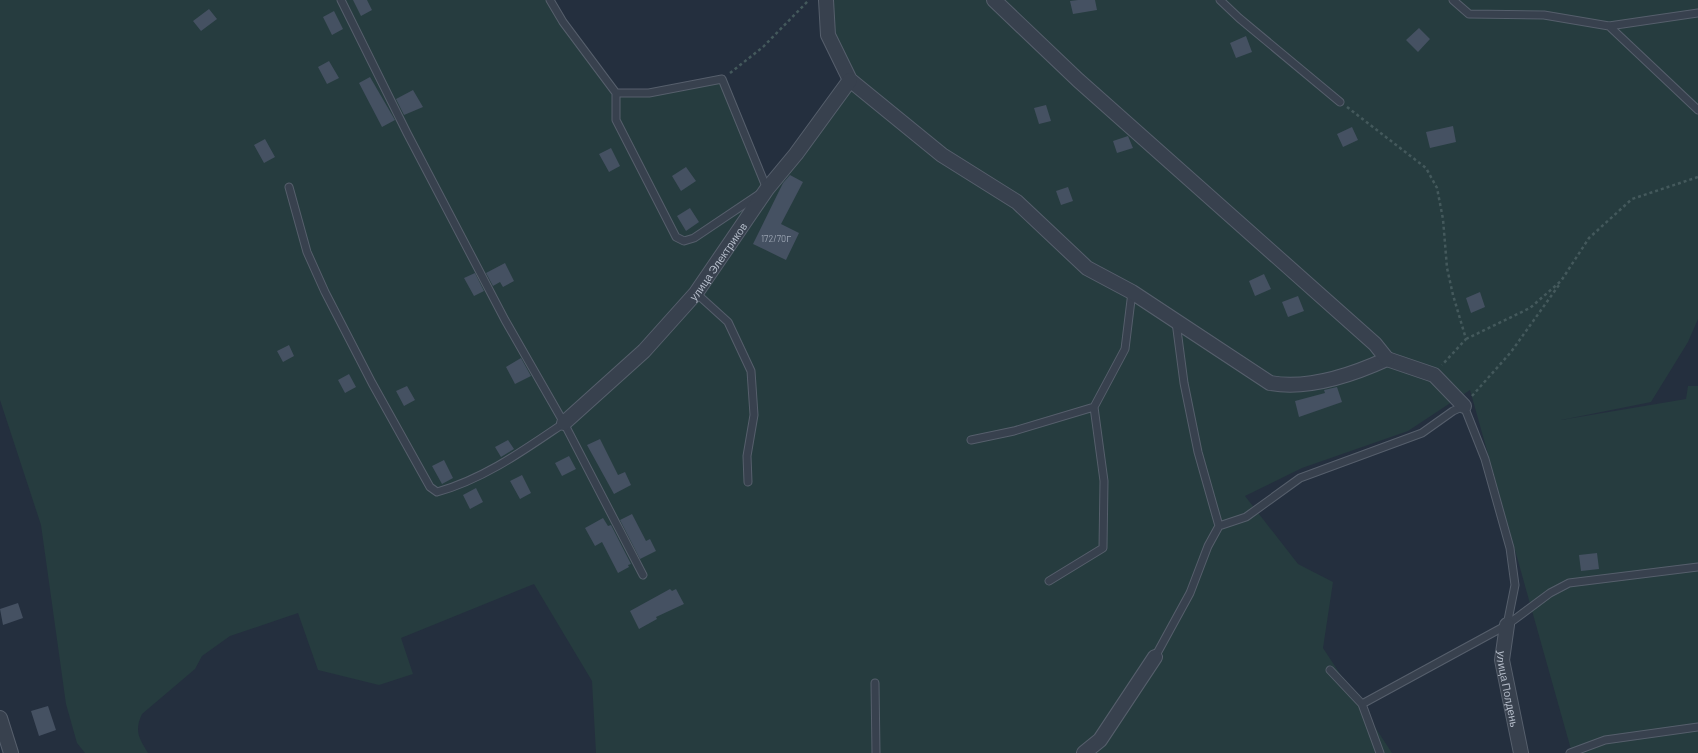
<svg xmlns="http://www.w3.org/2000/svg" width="1698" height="753" font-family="Barlow,sans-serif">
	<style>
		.green { fill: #263c3f }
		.building { fill: #455162 }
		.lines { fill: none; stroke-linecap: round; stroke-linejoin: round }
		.service-casing { stroke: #565f6c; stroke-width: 9 }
		.minor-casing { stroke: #565f6c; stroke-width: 16 }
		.path { stroke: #44595c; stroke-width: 2.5; stroke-dasharray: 3 3; stroke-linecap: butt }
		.service { stroke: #38414e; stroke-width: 7 }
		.minor { stroke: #38414e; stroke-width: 14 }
		.labels { text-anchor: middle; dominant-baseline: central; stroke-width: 3.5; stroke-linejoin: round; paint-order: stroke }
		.number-label { font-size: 9px; fill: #98a1af }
		.street-label { font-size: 11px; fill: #b4bcc9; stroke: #1d2633 }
	</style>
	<rect width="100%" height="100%" fill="#242f3e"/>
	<path class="green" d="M0,0h550l66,93h33l73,-14 45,109 29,-45 54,-63 -22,-45 -2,-35h872v319l-10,23 -37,60 -90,18 125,-21 2,-13h10v367h-126l-102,-363 -62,41 -106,37 -57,28 53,68 35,18 -10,66 69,105h-796l-4,-72 -58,-97 -133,54 12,36 -34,11 -61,-15 -20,-57 -68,23 -28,20 -7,13 -53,45c-8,17 -3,24 6,39h-63l-8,-10 -11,-39 -25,-179 -41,-125z"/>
	<path class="building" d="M353,0h14l5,10 -11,6z
		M1078,0h17l2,10 -24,4 -3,-13z
		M209,9l8,10 -16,12 -8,-10z
		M334,11l9,18 -11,6 -9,-18z
		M1419,28l11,11 -12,13 -12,-12z
		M1246,36l6,16 -16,6 -6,-15z
		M329,61l10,17 -12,6 -9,-17z
		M370,77l25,43 -13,7 -23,-44z
		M413,90l10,17 -19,8 -8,-16z
		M1046,105l5,16 -12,3 -5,-16z
		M1453,126l3,16 -26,6 -4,-16z
		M1352,127l6,13 -15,7 -6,-13z
		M1128,136l5,12 -16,5 -4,-12z
		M265,139l10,18 -11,6 -10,-18z
		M611,148l9,18 -11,6 -10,-18z
		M686,167l10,14 -15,10 -9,-15z
		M790,175l13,7 -22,42 18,9 -13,27 -33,-16 30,-61z
		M1068,187l5,14 -12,4 -5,-14z
		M690,208l9,14 -13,9 -9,-15z
		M505,263l9,18 -11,6 -3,-5 -7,4 -7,-13z
		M475,273l9,18 -10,5 -10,-18z
		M1264,274l7,15 -16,7 -6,-15z
		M1480,292l5,15 -14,6 -5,-15z
		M1298,296l6,15 -16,6 -6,-15z
		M289,345l5,11 -11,6 -6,-11z
		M521,358l10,18 -16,8 -9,-17z
		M349,374l7,13 -11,6 -7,-13z
		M407,386l8,14 -11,6 -8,-15z
		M1337,387l5,15 -43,15 -4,-16 30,-8 -1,-3z
		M600,439l18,36 7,-3 6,13 -17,9 -27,-49z
		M508,440l6,9 -13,8 -6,-10z
		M569,456l7,13 -14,7 -7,-13z
		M444,460l9,18 -11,6 -10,-18z
		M522,475l9,18 -11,6 -10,-18z
		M476,488l7,14 -13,7 -7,-14z
		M632,514l14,27 4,-2 6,12 -16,8 -20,-39z
		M603,518l5,8 3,-1 20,39 -3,1 1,2 -11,6 -16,-31 -7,4 -10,-18z
		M1597,553l2,16 -18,2 -2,-16z
		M670,589l2,2 4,-2 8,15 -28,13 1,2 -18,10 -9,-18z
		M18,603l5,15 -20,7 -3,-16z
		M48,706l8,24 -17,6 -8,-25z"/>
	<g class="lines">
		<defs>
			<path id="service" d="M341,0l66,133 98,187 59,103 79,152
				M550,0l13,22 53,71h33l73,-14 45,110 -73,49 -10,3 -8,-4 -60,-117v-27
				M1220,0l19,18 101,84
				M1453,0l16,14 75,1 65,11 89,-13
				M1609,26l89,84
				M289,187l18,65 18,40 47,91 58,104 7,5c47,-13 87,-42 127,-69
				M696,293l32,29 23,49 3,44 -7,41 1,26
				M1176,322l8,61 14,69 21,74
				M971,440l43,-9 80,-24
				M1049,581l54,-33 1,-67 -10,-74 31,-58 7,-57
				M1155,657l35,-64 18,-47 11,-20 27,-9 54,-39 122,-45 31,-22 11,-5 21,53 25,89 5,37 -8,40
				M1330,670l32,34 145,-79 43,-32 19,-10 129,-16
				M875,683l1,70
				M1362,704l18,49
				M1570,753l35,-13 93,-13"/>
			<g id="minor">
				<path d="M826,0l2,35 22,45 92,75 75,47 70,66 45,24 138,91c38,7 82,-8 117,-24l47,16 30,31"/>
				<path d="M994,0l84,80 297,264 12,15"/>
				<path id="s1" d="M564,423l80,-72 52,-58 71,-104 29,-35 54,-74"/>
				<path id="s2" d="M1507,625l-5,35 19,93"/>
				<path d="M0,718l11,35"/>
				<path d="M1084,753l16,-13 55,-83"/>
			</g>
		</defs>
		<use href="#service" class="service-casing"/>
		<use href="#minor" class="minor-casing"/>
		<path class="path" d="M730,73l33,-26 46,-47
			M1347,107l79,61 11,20 6,31 4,49 6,27 13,44 -24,26
			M1466,339l64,-31 31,-27 28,-43 43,-39 66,-22
			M1472,396l39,-44 48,-67"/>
		<use href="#service" class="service"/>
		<use href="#minor" class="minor"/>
	</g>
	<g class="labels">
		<g class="number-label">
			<text x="776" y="238">172/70Г</text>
		</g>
		<g class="street-label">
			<text stroke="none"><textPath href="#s1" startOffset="224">улица Электриков</textPath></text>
			<text stroke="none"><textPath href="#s2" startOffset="65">улица Полдень</textPath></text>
		</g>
	</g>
</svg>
